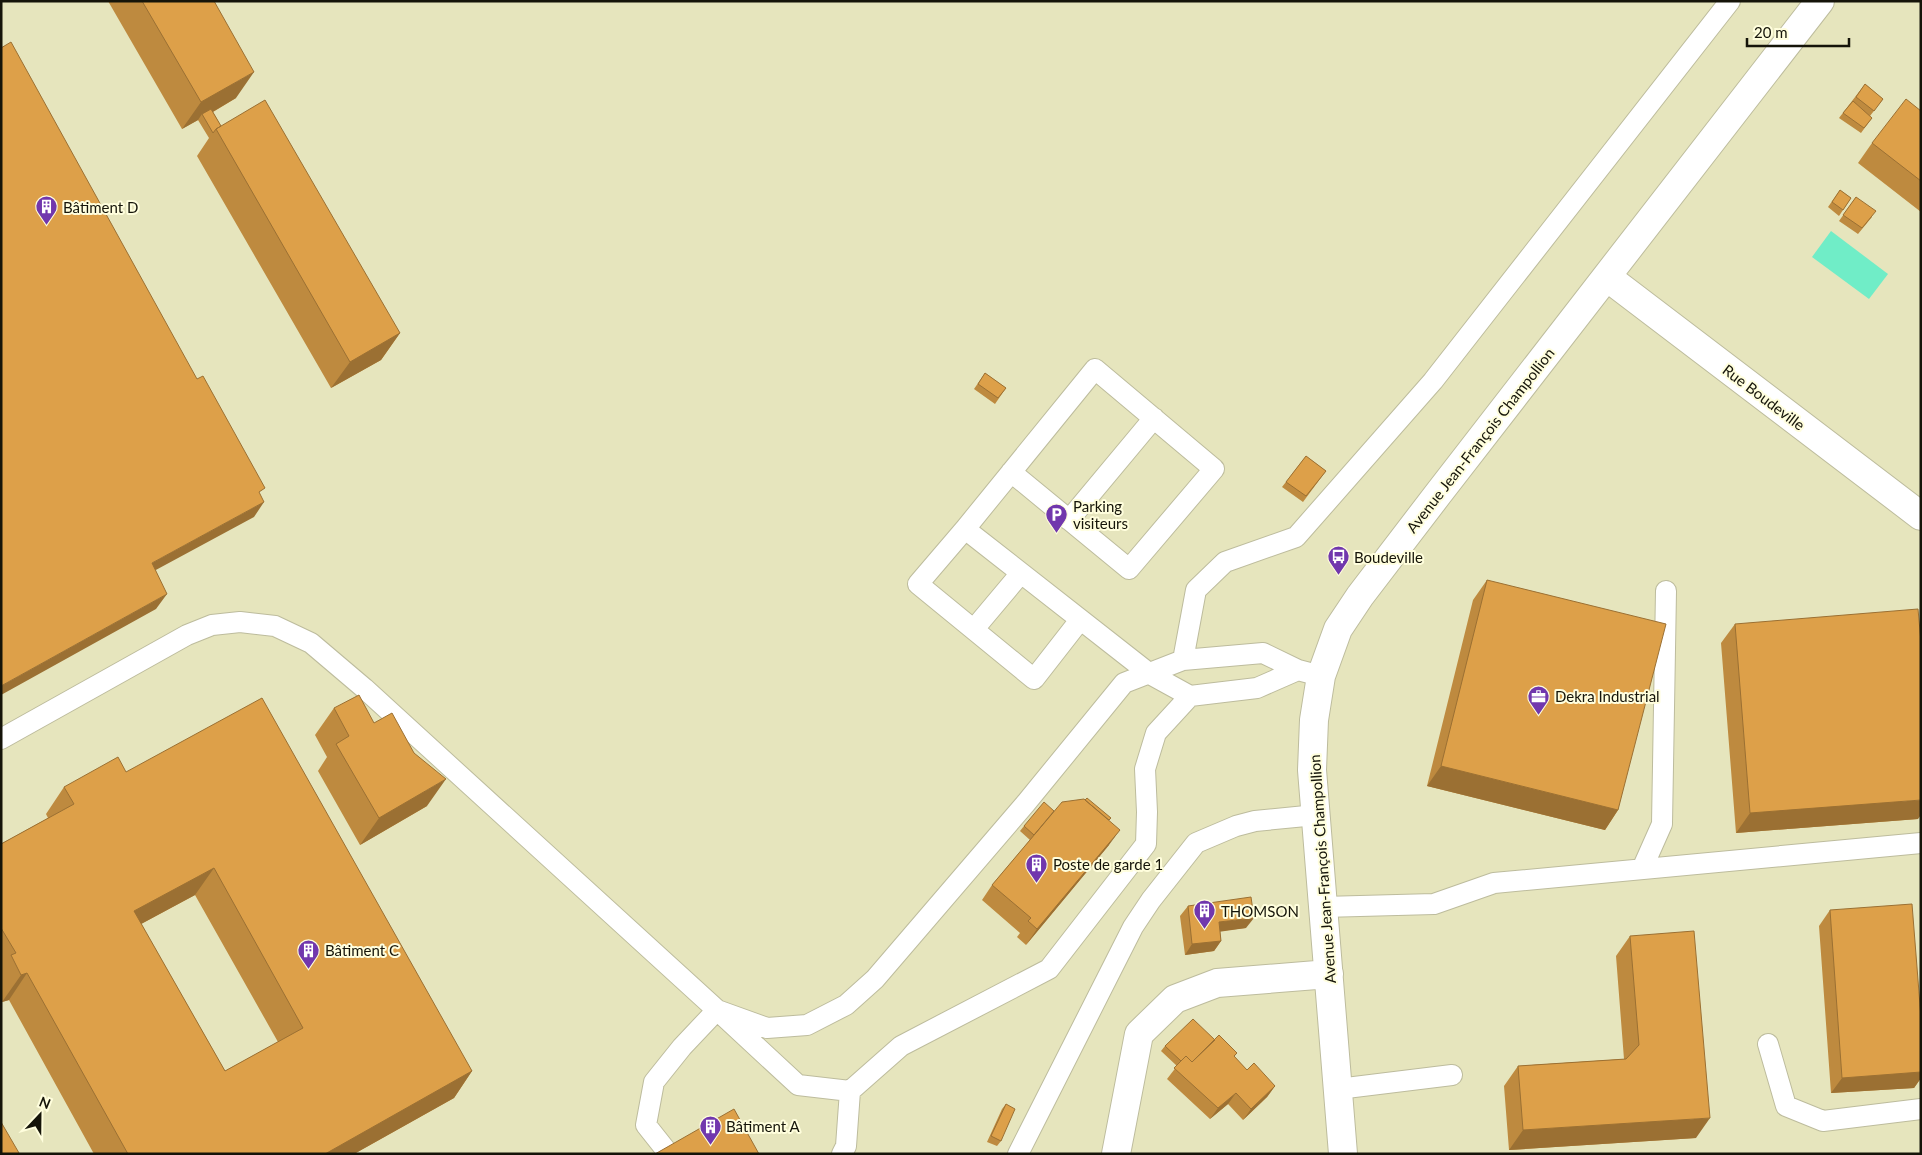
<svg xmlns="http://www.w3.org/2000/svg" width="1922" height="1155" font-family="Lato,sans-serif">
	<style>
		.built { fill: #e6e5bd }
		.water { fill: #70edc7 }
		.lines { fill: none; stroke-linecap: round; stroke-linejoin: round }
		.service-casing { stroke: #bdbc9d; stroke-width: 22 }
		.minor-casing { stroke: #bdbc9d; stroke-width: 30 }
		.service { stroke: #fff; stroke-width: 20 }
		.minor { stroke: #fff; stroke-width: 28 }
		.wall { fill: #be8a3f; fill-rule: evenodd }
		.shaded-wall { fill: #9b7033 }
		.building { fill: #dda049; stroke: #9b7033; fill-rule: evenodd }
		.labels { text-anchor: middle; dominant-baseline: central; stroke-width: 4; stroke-linejoin: round; paint-order: stroke }
		.poi-label { font-size: 15px; fill: #151409; stroke: #fffedd; text-anchor: start }
		.street-label { font-size: 15px; fill: #151409; stroke: #fffedd }
	</style>
	<rect width="100%" height="100%" fill="#f1f0d0"/>
	<path class="built" d="M1,1h1920v1153h-1920z"/>
	<path class="water" d="M1831,231l57,43 -19,25 -57,-42z"/>
	<g class="lines">
		<defs>
			<path id="service" d="M1011,472l118,97 85,-100 -119,-100 -130,160 185,145 40,22 67,-8 41,-18
				M1069,520l85,-102
				M965,529l-47,55 116,95 46,-59
				M974,629l47,-56
				M1183,660l13,-70 29,-28 71,-25 137,-156 297,-380
				M1,739l186,-104 25,-10 28,-3 35,4 36,17 53,45 353,322 50,18 40,-3 39,-20 29,-26 151,-176 98,-120 59,-23 80,-7 35,17 23,6
				M1642,869l20,-45 4,-233
				M1323,907l111,-3 60,-21 427,-40
				M1768,1044l18,62 37,15 98,-12
				M1338,1089l114,-14
				M669,1154l-23,-29 8,-43 28,-35 35,-37 81,75 52,6 51,-45 148,-77 97,-125 1,-32 -2,-43 11,-36 34,-37
				M842,1154l4,-8 4,-55
				M1018,1154l115,-227 18,-27 45,-57 40,-17 19,-5 61,-6"/>
			<path id="minor" d="M1607,277l314,239
				M1116,1154l23,-120 36,-35 42,-16 112,-9
				M1343,1154l-31,-384 2,-50 7,-44 17,-47 22,-33 78,-102 382,-493"/>
		</defs>
		<use href="#service" class="service-casing"/>
		<use href="#minor" class="minor-casing"/>
		<use href="#service" class="service"/>
		<use href="#minor" class="minor"/>
	</g>
	<path class="wall" d="M108,1h106l22,97 -23,14 8,14 179,207 -19,27 -50,28 -134,-232 12,-18 -11,-18 -16,9z
		M1865,84l18,15 -13,17 2,2 -11,15 -22,-15z
		M1921,111v101l-63,-49 14,-20z
		M1840,190l11,8 -12,18 -11,-9z
		M1856,197l16,20 -14,17 -19,-13z
		M985,373l21,15 -11,16 -21,-15z
		M1306,456l20,15 -23,31 -21,-15z
		M1487,580l131,230 -13,20 -178,-44 46,-186z
		M1735,624l183,195 -182,14 -15,-190z
		M334,708l40,15 40,30 13,53 -67,39 -42,-74 9,-14 -12,-22z
		M126,772l346,299 -18,27 -100,56h-260l-85,-154 -7,2 -1,-2v-156l47,-26 -2,-4 18,-27zM195,895l83,147 -53,29 -84,-147z
		M1109,821v24l-83,100 -9,-8 3,-4 -38,-33 10,-15 38,-45 -10,-9 4,-5z
		M1188,906l58,22 -26,3 1,10 -7,10 -29,4 -5,-39z
		M1830,910l91,108v60l-7,10 -83,5 -12,-167z
		M1630,936l66,202 -187,12 -5,-64 14,-20 106,-7 -8,-103z
		M1215,1040l22,13 -3,4 13,13 28,16 -8,11 -24,23 -15,-16 -18,15 -43,-40 10,-13 -16,-15 4,-5z
		M1006,1104l-5,37 -4,5 -10,-4 15,-33z"/>
	<path class="shaded-wall" d="M254,72l-18,26 -32,19 -2,-3 -4,6 -16,9 19,-27z
		M400,333l-19,27 -50,28 19,-26z
		M264,502l-10,15 -113,61 11,-15z
		M167,594l-11,15 -155,86v-9z
		M1441,766l177,44 -13,20 -178,-44z
		M446,779l-19,27 -67,39 19,-27z
		M1921,800v15l-3,4 -182,14 14,-20z
		M1120,830l-11,15 -83,100 11,-16z
		M214,868l-19,27 -80,43 19,-27z
		M1254,918l-8,10 -35,5 8,-11z
		M1221,941l-7,10 -29,4 7,-11z
		M27,973l-18,27 -7,2 19,-27z
		M472,1071l-18,27 -100,56h-29z
		M1921,1072v6l-7,10 -83,5 11,-15z
		M1275,1086l-8,11 -24,23 8,-11z
		M1236,1093l-8,11 -18,15 8,-11z
		M1710,1118l-14,20 -187,12 14,-20z"/>
	<path class="building" d="M142,1h72l40,71 -53,30z
		M11,42l186,337 6,-3 62,112 -6,4 5,10 -112,61 15,31 -166,92v-638z
		M1865,84l18,15 -9,12 -18,-14z
		M1906,99l15,12v70l-49,-38z
		M265,100l135,233 -50,29 -134,-233z
		M1853,101l19,17 -8,10 -21,-15z
		M211,109l10,17 -5,3 -3,4 -11,-19z
		M1840,190l11,8 -8,12 -11,-8z
		M1856,197l20,14 -14,17 -19,-13z
		M985,373l21,15 -8,10 -20,-14z
		M1306,456l20,15 -20,25 -20,-14z
		M1487,580l179,44 -48,186 -177,-44z
		M1918,609l3,33v158l-171,13 -15,-189z
		M359,695l15,28 18,-10 22,40 32,26 -67,39 -43,-74 13,-8 -15,-28z
		M262,698l210,373 -147,83h-197l-101,-181 -6,2 -10,-20 5,-2 -15,-25v-84l73,-40 -10,-17 54,-30 8,15zM214,868l89,160 -78,43 -91,-160z
		M1087,798l24,20 -2,2 -24,-20z
		M1084,799l36,31 -83,99 -9,-8 3,-3 -39,-33 70,-83z
		M1044,802l10,9 -20,24 -10,-9z
		M1251,897l3,21 -35,4 2,19 -29,3 -4,-38z
		M1912,904l9,114v54l-79,6 -12,-168z
		M1694,931l16,187 -187,12 -5,-64 108,-7 13,-14 -9,-109z
		M1193,1019l22,21 -23,22 -6,-6 -5,5 -16,-15z
		M1219,1035l18,18 -3,3 13,14 7,-7 21,23 -24,23 -15,-16 -18,15 -44,-40 12,-12 6,6z
		M1006,1104l9,5 -14,32 -10,-5z
		M734,1109l25,45h-104z
		M1,1122l18,31 -2,1h-16z"/>
	<defs>
		<symbol id="building-pin" viewBox="-11 -11 22 30"><path d="M0 17L-7.5 6A9.5 9.5 0 1 1 7.5 6Z" fill="#7137ad" stroke="#fffedd"/><path d="M-4-6H4V6H1V3H-1V6H-4ZM-2.5-4.3h1.7v1.8h-1.7ZM.8-4.3h1.7v1.8H.8ZM-2.5-1h1.7V.8h-1.7ZM.8-1h1.7V.8H.8Z" fill="#fff"/></symbol>
		<symbol id="parking-pin" viewBox="-11 -11 22 30"><path d="M0 17L-7.5 6A9.5 9.5 0 1 1 7.5 6Z" fill="#7137ad" stroke="#fffedd"/><path d="M-3.5-5.5H1a3.5 3.5 0 0 1 0 7H-1V5.5H-3.5ZM-1-3.4V-.6H.8a1.4 1.4 0 0 0 0-2.8Z" fill="#fff"/></symbol>
		<symbol id="bus-pin" viewBox="-11 -11 22 30"><path d="M0 17L-7.5 6A9.5 9.5 0 1 1 7.5 6Z" fill="#7137ad" stroke="#fffedd"/><path d="M-5-6H5V4H4V6H2V4H-2V6H-4V4H-5ZM-3.5-4V0h7V-4ZM-3.5 1.2v1.5H-2V1.2ZM2 1.2v1.5H3.5V1.2Z" fill="#fff"/></symbol>
		<symbol id="office-pin" viewBox="-11 -11 22 30"><path d="M0 17L-7.5 6A9.5 9.5 0 1 1 7.5 6Z" fill="#7137ad" stroke="#fffedd"/><path d="M-6-3h4V-5.5h4V-3h4V5H-6ZM-1-4.5V-3h2v-1.5ZM-6 0V1H6V0Z" fill="#fff"/></symbol>
	</defs>
	<g fill-rule="evenodd">
		<use href="#building-pin" x="34" y="194" width="25" height="34"/>
		<use href="#parking-pin" x="1044" y="502" width="25" height="34"/>
		<use href="#bus-pin" x="1326" y="544" width="25" height="34"/>
		<use href="#office-pin" x="1526" y="684" width="25" height="34"/>
		<use href="#building-pin" x="1024" y="852" width="25" height="34"/>
		<use href="#building-pin" x="1192" y="898" width="25" height="34"/>
		<use href="#building-pin" x="296" y="938" width="25" height="34"/>
		<use href="#building-pin" x="698" y="1114" width="25" height="34"/>
	</g>
	<g class="labels">
		<g class="poi-label">
			<text x="63" y="207">Bâtiment D</text>
			<text x="1073" y="506">Parking<tspan x="1073" dy="17">visiteurs</tspan></text>
			<text x="1354" y="557">Boudeville</text>
			<text x="1555" y="696">Dekra Industrial</text>
			<text x="1053" y="864">Poste de garde 1</text>
			<text x="1221" y="911">THOMSON</text>
			<text x="325" y="950">Bâtiment C</text>
			<text x="726" y="1126">Bâtiment A</text>
		</g>
		<g class="street-label">
			<text transform="translate(1764 397) rotate(37)">Rue Boudeville</text>
			<text transform="translate(1480 440) rotate(-52)">Avenue Jean-François Champollion</text>
			<text transform="translate(1322 869) rotate(-94)">Avenue Jean-François Champollion</text>
		</g>
	</g>
	<rect width="1922" height="1155" fill="none" stroke="#151409" stroke-width="5"/>
	<g transform="translate(40 1115) rotate(22)" stroke="#fffedd" stroke-width="4" paint-order="stroke">
	<path d="M0-4L9 19L0 12L-9 19Z" fill="#151409"/>
	<text y="-8" font-size="14" font-weight="bold" text-anchor="middle" fill="#151409">N</text>
	</g>
	<path d="M1747 38v8h102v-8" fill="none" stroke="#151409" stroke-width="2.5"/>
	<text x="1754" y="38" font-size="15" fill="#151409" stroke="#fffedd" stroke-width="4" paint-order="stroke">20 m</text>
</svg>
